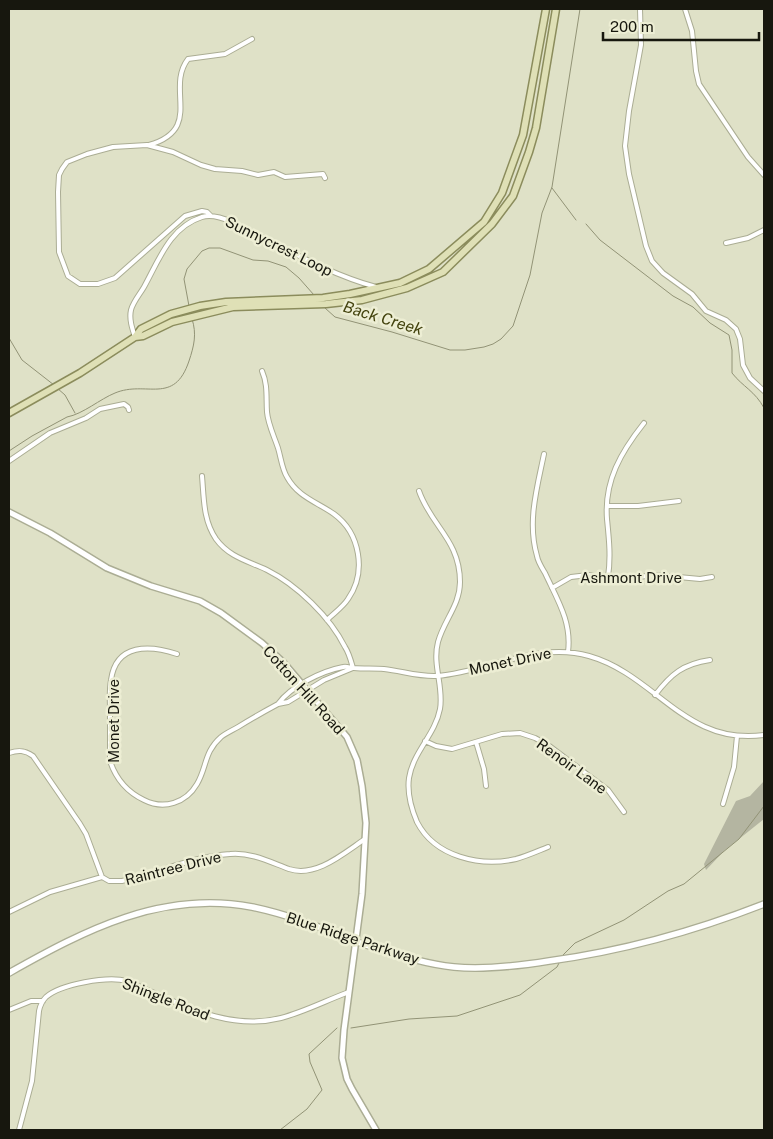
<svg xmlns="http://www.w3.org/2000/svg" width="773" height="1139" font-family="'Public Sans',sans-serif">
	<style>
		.green { fill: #b4b5a1 }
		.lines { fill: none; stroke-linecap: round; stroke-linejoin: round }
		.stream { stroke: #929376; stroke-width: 1 }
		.minor-casing { stroke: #abad94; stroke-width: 6 }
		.tertiary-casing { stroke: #abad94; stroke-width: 8 }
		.secondary-casing { stroke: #abad94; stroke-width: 8 }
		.primary-casing { stroke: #8b8c5c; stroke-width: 9 }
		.minor { stroke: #fff; stroke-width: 4 }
		.tertiary { stroke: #fff; stroke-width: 5 }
		.secondary { stroke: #fff; stroke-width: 5.5 }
		.primary { stroke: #dfe0b6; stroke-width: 6 }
		.secondary-bridge-casing { stroke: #abad94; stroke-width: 8; stroke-linecap: butt }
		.secondary-bridge { stroke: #fff; stroke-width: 5.5 }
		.labels { text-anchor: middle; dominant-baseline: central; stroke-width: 5; stroke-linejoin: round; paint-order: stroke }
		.street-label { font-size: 15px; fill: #17170e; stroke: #edeed4 }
		.water-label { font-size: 16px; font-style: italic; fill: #43430e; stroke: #edeed4 }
	</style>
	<rect width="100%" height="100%" fill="#dfe1c7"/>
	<path class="green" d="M764,781v38l-40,32 -18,19 -2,-6 32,-63 14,-5z"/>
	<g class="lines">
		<path class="stream" d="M552,188l24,32
			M586,224l14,16 73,56 20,11 17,16 19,12 3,15v23c11,14 23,18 32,35
			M189,306l-5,-27 3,-10 15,-18 7,-3h11l33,12 15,1 18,6 13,11 15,17
			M325,308l10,9 57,15 58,18h15l19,-3 9,-3 8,-5 12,-13 17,-51 12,-62 10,-26 28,-178
			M9,338l13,22 32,25
			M57,388l8,7 10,18
			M9,451l23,-15 35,-19c16,-3 33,-18 48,-24 31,-13 59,13 74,-32 5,-15 8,-27 3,-42
			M563,955l12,-12 49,-23 44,-29 16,-7 55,-45 25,-33
			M351,1028l58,-9 48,-3 63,-21 37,-28 2,-4
			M280,1130l27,-21 15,-19 -12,-28 -1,-8 28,-26"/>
		<defs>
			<path id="minor" d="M640,9l1,36 -12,66 -4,35 4,28 17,72 6,15 11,12 29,21 14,17 20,9 10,9 4,10 3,26 7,13 14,13
				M685,9l7,22 4,40 3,13 49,73 16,18
				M149,145c55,-16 16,-56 39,-86l37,-5 27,-15
				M211,216l-4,-4 -5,-1 -17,5 -70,62 -17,6h-18l-12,-8 -9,-24 -1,-60 1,-17 3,-6 5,-7 20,-8 26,-7 34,-2 26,7 28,13 14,4 27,2 16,4 16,-3 11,5 38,-3 2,4
				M726,243l22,-5 16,-8
				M135,337c-3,-9 -6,-18 -4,-27 2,-8 9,-16 13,-23 15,-27 26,-60 58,-70 10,-3 21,1 30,5 48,23 93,51 144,65
				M262,371c6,14 4,26 5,41 1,12 7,24 11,36 3,10 4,21 9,29 11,20 30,25 47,37 26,19 33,58 14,85 -5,8 -14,14 -21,21
				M544,454c-7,34 -17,68 -7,102 1,6 5,12 8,17 12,26 27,49 23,79
				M9,461l41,-28 36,-15 14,-9 24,-5 4,3 1,3
				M202,476c2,22 1,44 14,63 13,18 32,22 51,31 30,15 63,47 78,77 4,6 6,14 8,21
				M419,491c12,35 41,49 41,91 0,23 -16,38 -22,60 -6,23 6,45 2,67 -5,26 -27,43 -31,69 -2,15 2,30 8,44 18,35 63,45 99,37 11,-3 22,-8 32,-12
				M607,506h31l41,-5
				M608,577c3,-20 1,-38 -1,-58 -3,-38 14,-67 37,-96
				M552,588l19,-11 17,-2 29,4 40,-4 43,4 12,-2
				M177,654c-27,-9 -61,-11 -66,26 -2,10 -1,21 -1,31 0,17 0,33 0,50 6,18 17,31 34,39 20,10 42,3 53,-16 10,-17 7,-32 24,-47 5,-4 12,-7 17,-10 13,-8 27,-16 40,-23l10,-2 36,-22 29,-12
				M655,695c16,-21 28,-31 55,-35
				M278,704c13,-18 44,-33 65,-37 4,-1 7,1 11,1 10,1 20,0 30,1 18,2 35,8 53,7 51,-4 100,-35 152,-20 67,19 96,90 175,79
				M425,741l11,5 16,3 50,-15 18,-1 15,5 13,7 60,45 16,22
				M476,742l8,27 2,17
				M9,753c9,-3 16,-3 24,3l47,68 6,10 16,43
				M723,804l11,-37 3,-31
				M9,912l41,-20 52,-15 7,4h13c35,-8 72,-25 108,-27 21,-2 40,8 59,15 27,9 55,-16 76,-30
				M9,1010l22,-9h12
				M19,1130l13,-49 7,-70c1,-5 3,-10 7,-14 15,-13 61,-21 81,-16 49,20 98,51 154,37 23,-6 46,-18 68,-26"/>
			<path id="tertiary" d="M9,512l41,21 57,35 44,18 49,15 21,12 41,30 22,20 63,74 10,23 5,26 4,37 -4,71 -18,136 -2,28 5,21 5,10 24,41"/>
			<path id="secondary" d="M366,945c29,9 58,19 88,22 31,3 64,-1 95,-6 73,-10 146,-30 215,-57
				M9,973c76,-43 153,-83 243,-66 34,7 65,19 97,32"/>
			<path id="primary" d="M135,337l8,-1 29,-14 61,-15 93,-3 36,-4 45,-12 36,-16 49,-48 21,-28 16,-44 7,-24 20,-119
				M9,413l71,-40 55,-36 6,-8 30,-15 29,-8 26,-4 97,-4 27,-4 50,-11 29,-14 55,-47 18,-29 21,-58 23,-126"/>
		</defs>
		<use href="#minor" class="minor-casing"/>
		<use href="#tertiary" class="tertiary-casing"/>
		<use href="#secondary" class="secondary-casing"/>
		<use href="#primary" class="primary-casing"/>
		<use href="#minor" class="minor"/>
		<use href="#tertiary" class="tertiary"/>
		<use href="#secondary" class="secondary"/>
		<use href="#primary" class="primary"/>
		<defs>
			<path id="secondary-bridge" d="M349,939l17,6"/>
		</defs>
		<use href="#secondary-bridge" class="secondary-bridge-casing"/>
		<use href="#secondary-bridge" class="secondary-bridge"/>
	</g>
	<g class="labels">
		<g class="street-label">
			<text transform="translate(279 246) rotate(26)">Sunnycrest Loop</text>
			<text x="631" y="577">Ashmont Drive</text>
			<text transform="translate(510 661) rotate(-12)">Monet Drive</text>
			<text transform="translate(304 690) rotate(48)">Cotton Hill Road</text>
			<text transform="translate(113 721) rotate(-90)">Monet Drive</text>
			<text transform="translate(572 766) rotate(36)">Renoir Lane</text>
			<text transform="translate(173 868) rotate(-14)">Raintree Drive</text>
			<text transform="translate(353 938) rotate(18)">Blue Ridge Parkway</text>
			<text transform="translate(166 999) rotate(21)">Shingle Road</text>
		</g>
		<g class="water-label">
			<text transform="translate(383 318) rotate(17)">Back Creek</text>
		</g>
	</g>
	<rect width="773" height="1139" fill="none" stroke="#17170e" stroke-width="20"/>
	<path d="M603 32v8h156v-8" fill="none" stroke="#17170e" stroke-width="2.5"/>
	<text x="610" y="32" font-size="15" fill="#17170e" stroke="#edeed4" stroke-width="4" paint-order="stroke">200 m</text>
</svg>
